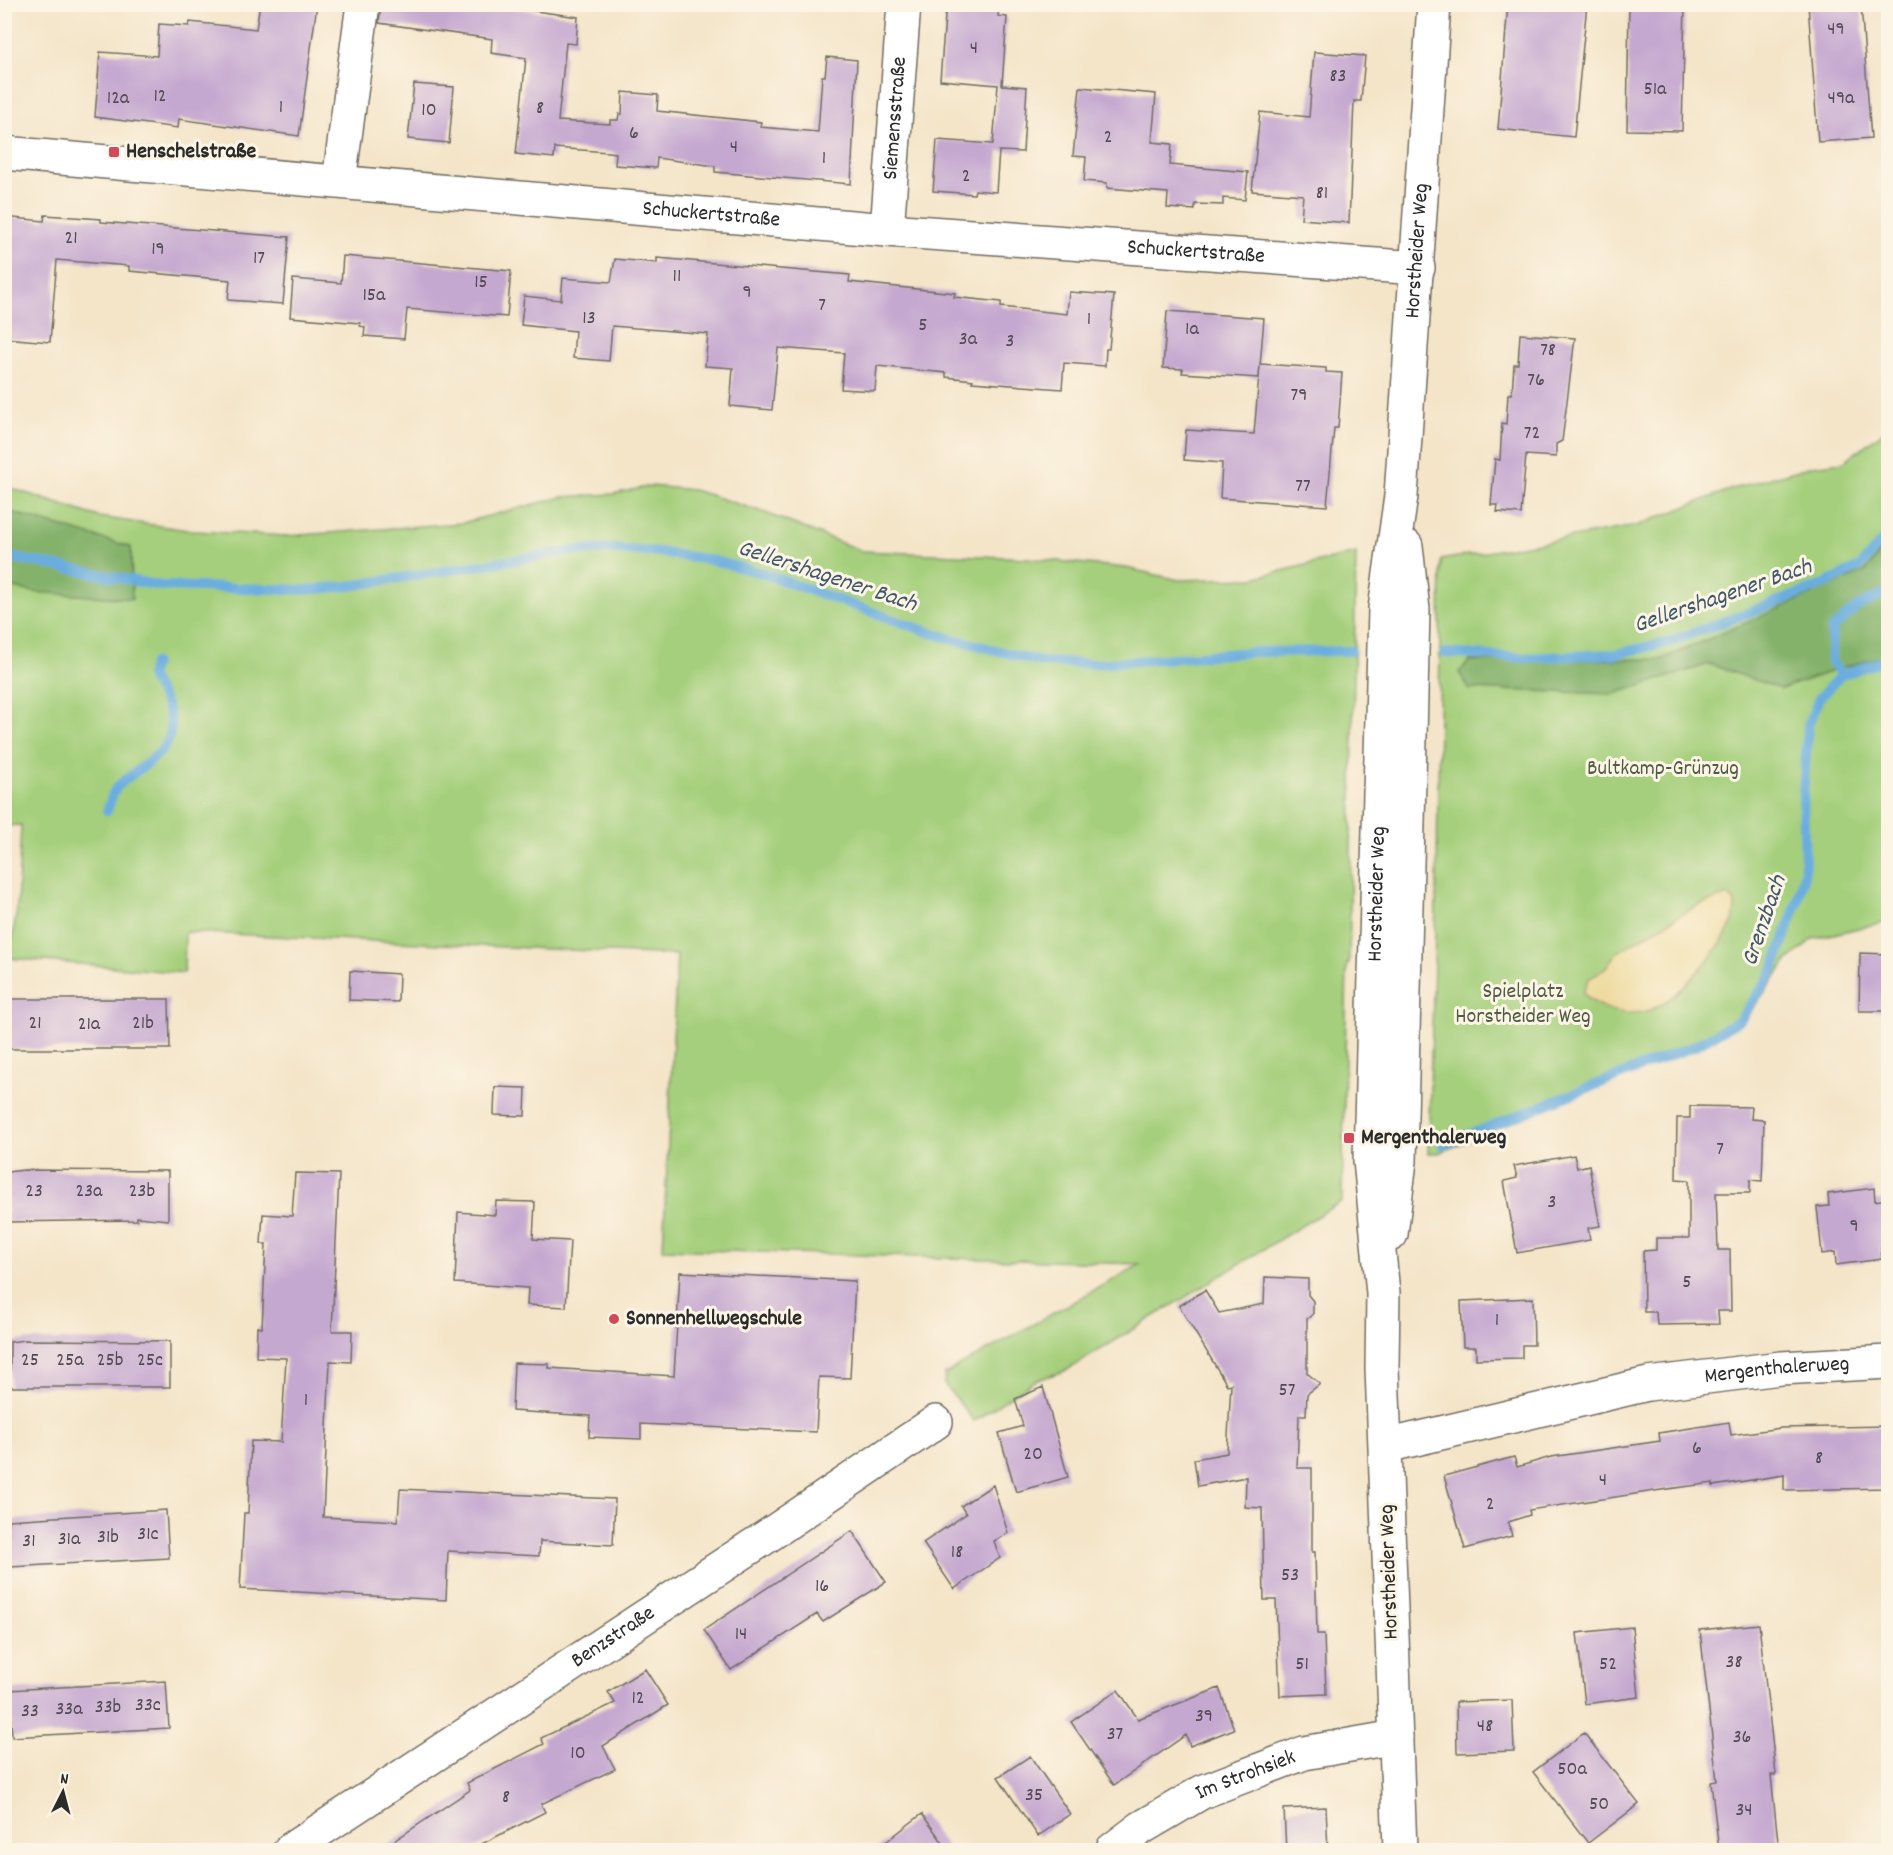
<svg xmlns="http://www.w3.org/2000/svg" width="1893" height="1855" font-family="Dekko,sans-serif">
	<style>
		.green { fill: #a5cf7b; stroke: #687d53; stroke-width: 1.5 }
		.forest { fill: #84b26b; stroke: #586e4b; stroke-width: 1.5 }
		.sand { fill: #eeda9e; stroke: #8c8264; stroke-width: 1.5 }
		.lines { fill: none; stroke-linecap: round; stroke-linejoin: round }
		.stream { stroke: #6aadde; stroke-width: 10 }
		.building { fill: #c5a8d0 }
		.street-casing { stroke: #716c62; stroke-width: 36 }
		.secondary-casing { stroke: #716c62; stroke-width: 36 }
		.street { stroke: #fff; stroke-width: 33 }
		.secondary { stroke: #fff; stroke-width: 33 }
		.poi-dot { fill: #d1495b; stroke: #fcf5e5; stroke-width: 2 }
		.labels { text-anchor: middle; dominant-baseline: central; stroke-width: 6; stroke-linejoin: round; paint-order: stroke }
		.number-label { font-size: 20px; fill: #524a54 }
		.street-label { font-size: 22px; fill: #2b2b2b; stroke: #fcf5e5 }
		.poi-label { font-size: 22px; font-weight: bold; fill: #2b2b2b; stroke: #fcf5e5; text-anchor: start }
		.park-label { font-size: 22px; fill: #505c43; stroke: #fcf5e5 }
		.water-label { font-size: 24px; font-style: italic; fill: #41586a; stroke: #fcf5e5 }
	</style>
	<rect width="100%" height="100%" fill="#fcf5e5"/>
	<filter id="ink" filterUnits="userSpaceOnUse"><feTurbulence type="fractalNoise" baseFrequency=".0167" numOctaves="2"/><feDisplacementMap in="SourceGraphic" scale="12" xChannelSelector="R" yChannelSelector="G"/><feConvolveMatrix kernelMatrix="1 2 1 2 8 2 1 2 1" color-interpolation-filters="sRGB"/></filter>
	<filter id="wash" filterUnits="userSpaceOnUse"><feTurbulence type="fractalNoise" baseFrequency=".008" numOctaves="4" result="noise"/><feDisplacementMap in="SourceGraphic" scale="24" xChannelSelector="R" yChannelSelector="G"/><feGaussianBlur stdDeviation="1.35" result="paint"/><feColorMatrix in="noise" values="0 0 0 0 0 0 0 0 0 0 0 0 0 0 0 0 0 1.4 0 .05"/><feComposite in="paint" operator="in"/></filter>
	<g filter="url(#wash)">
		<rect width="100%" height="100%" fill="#f4e5c9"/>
		<path class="green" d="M1888,428v493l-75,18 -26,22 -43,60 -49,29 -101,37 -155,66h-11l9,-280 4,-313 195,-34 96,-37 80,-23 31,-4z
			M4,486l95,31 95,14 93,5 175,-13 100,-26 51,-3 38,-8 43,4 69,22 99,39 165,7 99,10 53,12 74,-2 103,-25 -7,411h-2l-5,237 -275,169 -33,11 -60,40 -30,-37 1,-10 196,-110 -478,-15 14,-294 -492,-23 -1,41 -175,-15 8,-48 4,-85 -16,1z"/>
		<path class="forest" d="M4,510l127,37 1,52 -99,-7 -28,-6z
			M1888,542v113l-44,12 -63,22 -72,-25 -95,30 -145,-5 -10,-17 11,-11 192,-2 204,-88z"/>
		<path class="sand" d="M1728,895l7,7c0,6 0,13 -2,18 -10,27 -55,80 -83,90 -23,8 -52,0 -67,-17l6,-14 16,-11 12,-16 81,-47z"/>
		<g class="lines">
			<path class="stream" d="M4,556l157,30 145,4 43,-4 214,-34 47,-3 49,3 52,8 51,13 172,61 107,28 56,2 155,-12 99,-1
				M1445,653l80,5 91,-4 53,-12 154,-57 38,-19 27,-32
				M1841,675l-10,-14 1,-32 25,-22 31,-15
				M107,811c3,-7 5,-20 11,-25 23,-22 62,-34 51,-73 -3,-13 -13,-26 -19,-37l4,-13
				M1443,1145l251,-99 46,-26 32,-47 26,-73 7,-30 -2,-75 5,-70 11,-27 22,-23 47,-16"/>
		</g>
		<g id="blocks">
			<path class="building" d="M260,4h57l-18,132 -120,-17 -1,9 -83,-11 5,-65 57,4 2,-32 30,2 1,-4 66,7z
				M381,4h104l93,13 -2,27 -10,-1 -8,78 52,3v-4h8l1,-6h3l1,-22 35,3 -1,16 104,11 -1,5 58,5 4,-56h3l2,-19 30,3 -6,124 -136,-12v-6l-58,-8 -1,10 -41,-3 1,-12 -8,-1 -53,-4 -1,10 -38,-4 10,-96 -35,-5 1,-14 -113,-16z
				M946,4h53l-1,12 9,1 -5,68 25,2 -4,65 -24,-1 -3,41 -21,-2 -1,4 -41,-3 4,-51 56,4 5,-59 -58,-5z
				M1508,4h79l-13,133 -76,-8z
				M1629,4h56l-3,127 -55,-1z
				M1808,4h53l10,134 -53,4z
				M1314,52l51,4 -4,45h-7l-5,122 -48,-4 2,-24 -51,-4 8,-79 49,5z
				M414,84l40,3 -5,56 -41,-4z
				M1080,87l76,7 -4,48 20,2 -2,21 78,7 -3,28 -22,-2v7l-28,-1v6l-28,-2 1,-15 -61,-5v-5l-23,-2 2,-24 -13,-1z
				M45,215l56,4v3l188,15 -6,67 -55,-4 2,-20 -101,-9v-5l-72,-6 -7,82 -46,-4v-121l40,4z
				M343,256l168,15 -4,46 -100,-8 -3,30 -40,-3 1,-9 -5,-1v-3l-70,-6 3,-38 48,4z
				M657,258l193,17 -1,7 106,11 -1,4 47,5v5l66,7 2,-22 45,3 -5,54h-3l-1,17 -41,-3 -2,26 -90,-7 1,-2 -27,-3v-4l-69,-7 -2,25 -34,-2 3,-36 -66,-5 -6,62 -42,-4 3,-38 -28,-2 3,-32 -96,-8 -3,35 -36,-3 2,-27 -54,-6 3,-29 37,4 2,-22 48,4 4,-23 42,4z
				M1167,311l97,7 -5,60 -77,-5 1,-4 -20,-1z
				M1520,334l55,4 -13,103 -6,3v13l-30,-2 -5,59 -24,-2 1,-7h-7l4,-46 5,1 2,-37 4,1 2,-30h4l2,-30h4z
				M1260,364l66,4v4l16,1 -4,55h-4l-7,78 -107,-8 2,-35 -38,-3 2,-30 68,4z
				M1860,953l28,1v57h-29z
				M350,971l49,3 -1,28 -49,-2z
				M8,999h161l1,50h-163z
				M495,1087l31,1 -1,28 -31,-1z
				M1690,1106l62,1 -1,12 13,1 -2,61 -12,-1v13h-34l2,57h12l1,61h-13l1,13 -62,1 -1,-13h-12l-1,-61 13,-1v-12h33v-58l-13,-1 1,-61h13z
				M1574,1155l3,13 12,-3 11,61 -12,2 2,12 -73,13 -13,-72 13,-3 -3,-12z
				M25,1170l143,1v49l-31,-3v3l-130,2v-50z
				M295,1173l44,1 -7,157h20l-1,31 -21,-1 -7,156 75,4 2,-32 215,10 -2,46 -73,-4 -1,15 -91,-5 -2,49 -206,-11 4,-76h4l3,-72 30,1 5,-84 -30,-1 1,-30 5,1 4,-84h-5l2,-30 29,2z
				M1874,1188l1,13 13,-2v47l-7,1 1,12 -46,6 -1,-13 -13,2 -5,-47 12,-1 -1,-12z
				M496,1201l39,1 -2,37 37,2 -4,66 -39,-2 1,-17 -73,-5 3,-71 37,3z
				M680,1272l175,9 -5,97 -31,-1 -3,55 -175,-8v15l-52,-2 1,-21 -78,-5 2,-48 35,1v4l125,8z
				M1265,1277l43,2v16l5,6v13l-6,5v54l13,11 -13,10 -1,21h-7l-2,53h15v84h3l2,82h7l2,60 -46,2 -4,-96h-12l-2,-92 -17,-1 1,-30 -48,9 -4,-27 33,-6 4,-69 -4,1 -48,-79 26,-16 14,23 45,-9z
				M1533,1298l1,47h-12v13l-46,1v-12h-13l-2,-46z
				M25,1340l145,1v46h-160v-45z
				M1043,1387l25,90 -52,15 -17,-59 24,-7 -8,-27z
				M1729,1422l2,13 50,-7 107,-2v62l-104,2v-15l-71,11v-3l-45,6 -139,21 1,5 -22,7 4,14 -47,13 -21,-73 70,-19 3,10 34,-10 109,-16 -1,-8z
				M993,1485l15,48 -14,8 6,17 -46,31 -31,-46 43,-29 -5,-8z
				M166,1510l3,48 -159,9 -2,-47z
				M852,1531l34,51 -63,40 -6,-8 -86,56 -27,-40z
				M1759,1624l17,151h-5l8,76h-60l-8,-69 6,-1 -17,-151z
				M1632,1627l7,70 -54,7 -8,-71z
				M645,1669l23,36 -65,41 12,23 -74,35 4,8 -77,39h-89l91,-61 -3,-7 77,-39 -3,-6 74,-35 -7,-11z
				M166,1681l3,47 -157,9 -3,-47z
				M1219,1688l15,41 -44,17 -4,-11 -72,50 -43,-63 47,-32 20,29z
				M1512,1700l2,51 -57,2 -1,-51z
				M1584,1733l55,71 -51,39 -55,-71z
				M1030,1756l40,58 -32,22 -40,-59z
				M1326,1807l2,44h-42l-2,-42z
				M922,1814l27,37h-75z"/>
		</g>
	</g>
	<g filter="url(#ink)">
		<use href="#blocks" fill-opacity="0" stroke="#716c62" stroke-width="1.5"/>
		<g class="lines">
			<defs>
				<g id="street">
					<path id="s1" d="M4,153l883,77 531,38"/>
					<path d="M339,181l24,-177"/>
					<path id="s2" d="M887,230l17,-226"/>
					<path id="s3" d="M1386,1446l262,-62 133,-16 107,-6"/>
					<path id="s4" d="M290,1850l482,-317 164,-111"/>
					<path id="s5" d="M1112,1850l29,-22 61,-36 102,-39 92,-16"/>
				</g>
				<g id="secondary">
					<path d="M1391,1234l9,-73 13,-551 -7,-64"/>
					<path id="s6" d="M1400,1850l-18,-482 1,-75 -13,-133 15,-551 16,-113 33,-492"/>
				</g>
			</defs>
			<use href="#street" class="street-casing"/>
			<use href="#secondary" class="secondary-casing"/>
			<use href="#street" class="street"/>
			<use href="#secondary" class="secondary"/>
		</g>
	</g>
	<g class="poi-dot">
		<rect x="108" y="146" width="12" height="12" rx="3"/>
		<rect x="1343" y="1132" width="12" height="12" rx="3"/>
		<circle cx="614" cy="1319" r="6"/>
	</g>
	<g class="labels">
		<g class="number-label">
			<text x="1836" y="30">49</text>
			<text x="974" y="49">4</text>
			<text x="1338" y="77">83</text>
			<text x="1655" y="90">51a</text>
			<text x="160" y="97">12</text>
			<text x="118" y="99">12a</text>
			<text x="1841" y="99">49a</text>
			<text x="281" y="108">1</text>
			<text x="540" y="109">8</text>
			<text x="429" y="111">10</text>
			<text x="634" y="134">6</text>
			<text x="1108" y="138">2</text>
			<text x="734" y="148">4</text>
			<text x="824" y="159">1</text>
			<text x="966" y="177">2</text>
			<text x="1322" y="194">81</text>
			<text x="71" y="239">21</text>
			<text x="158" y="250">19</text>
			<text x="259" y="259">17</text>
			<text x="677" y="277">11</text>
			<text x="481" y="283">15</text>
			<text x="747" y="293">9</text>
			<text x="374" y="296">15a</text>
			<text x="822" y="306">7</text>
			<text x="589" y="319">13</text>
			<text x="1089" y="320">1</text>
			<text x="923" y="326">5</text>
			<text x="1192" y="330">1a</text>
			<text x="968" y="340">3a</text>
			<text x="1010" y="342">3</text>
			<text x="1548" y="351">78</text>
			<text x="1536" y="381">76</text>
			<text x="1299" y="396">79</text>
			<text x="1532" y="434">72</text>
			<text x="1303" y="487">77</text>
			<text x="35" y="1024">21</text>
			<text x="143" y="1024">21b</text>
			<text x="89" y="1025">21a</text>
			<text x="1720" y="1150">7</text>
			<text x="34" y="1192">23</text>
			<text x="89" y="1192">23a</text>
			<text x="142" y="1192">23b</text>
			<text x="1552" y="1203">3</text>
			<text x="1854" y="1227">9</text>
			<text x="1687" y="1283">5</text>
			<text x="1497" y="1321">1</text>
			<text x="30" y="1361">25</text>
			<text x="70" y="1361">25a</text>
			<text x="110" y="1361">25b</text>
			<text x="150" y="1361">25c</text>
			<text x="1287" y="1391">57</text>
			<text x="306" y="1401">1</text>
			<text x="1697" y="1449">6</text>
			<text x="1033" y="1455">20</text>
			<text x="1819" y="1459">8</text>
			<text x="1603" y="1481">4</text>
			<text x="1490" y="1505">2</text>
			<text x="148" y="1535">31c</text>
			<text x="108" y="1538">31b</text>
			<text x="69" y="1540">31a</text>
			<text x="29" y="1542">31</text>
			<text x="957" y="1553">18</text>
			<text x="1290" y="1576">53</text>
			<text x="822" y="1587">16</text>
			<text x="741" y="1635">14</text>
			<text x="1734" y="1663">38</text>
			<text x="1302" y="1665">51</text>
			<text x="1608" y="1665">52</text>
			<text x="638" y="1699">12</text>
			<text x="148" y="1706">33c</text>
			<text x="108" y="1708">33b</text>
			<text x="69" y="1710">33a</text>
			<text x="30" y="1712">33</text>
			<text x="1204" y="1717">39</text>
			<text x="1485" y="1727">48</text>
			<text x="1115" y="1735">37</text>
			<text x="1742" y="1738">36</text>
			<text x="578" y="1754">10</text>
			<text x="1572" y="1770">50a</text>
			<text x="1034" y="1796">35</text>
			<text x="506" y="1798">8</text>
			<text x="1599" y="1805">50</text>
			<text x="1744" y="1811">34</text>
		</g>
		<g class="street-label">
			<text stroke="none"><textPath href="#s2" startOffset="112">Siemensstraße</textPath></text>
			<text stroke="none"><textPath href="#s1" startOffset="710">Schuckertstraße</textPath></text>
			<text stroke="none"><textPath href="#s6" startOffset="1602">Horstheider Weg</textPath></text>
			<text stroke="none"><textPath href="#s1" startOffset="1196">Schuckertstraße</textPath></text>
			<text stroke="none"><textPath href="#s6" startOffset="957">Horstheider Weg</textPath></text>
			<text stroke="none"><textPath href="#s3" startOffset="399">Mergenthalerweg</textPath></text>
			<text transform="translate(1390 1572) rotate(-92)">Horstheider Weg</text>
			<text stroke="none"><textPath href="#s4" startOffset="387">Benzstraße</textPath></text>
			<text stroke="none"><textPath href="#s5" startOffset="154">Im Strohsiek</textPath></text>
		</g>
		<g class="poi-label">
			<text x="126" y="152">Henschelstraße</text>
			<text x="1361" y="1138">Mergenthalerweg</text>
			<text x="626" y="1319">Sonnenhellwegschule</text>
		</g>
		<g class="park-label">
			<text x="1663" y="769">Bultkamp-Grünzug</text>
			<text x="1523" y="992">Spielplatz<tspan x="1523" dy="25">Horstheider Weg</tspan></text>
		</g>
		<g class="water-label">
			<text transform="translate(827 577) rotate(18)">Gellershagener Bach</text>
			<text transform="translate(1723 597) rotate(-19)">Gellershagener Bach</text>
			<text transform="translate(1765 921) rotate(-71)">Grenzbach</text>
		</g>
	</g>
	<rect width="1893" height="1855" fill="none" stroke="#fcf5e5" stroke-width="24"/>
	<g transform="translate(63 1792) rotate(6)" stroke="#fcf5e5" stroke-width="4.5" paint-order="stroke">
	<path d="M0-4.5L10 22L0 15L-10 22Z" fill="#2b2b2b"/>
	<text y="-9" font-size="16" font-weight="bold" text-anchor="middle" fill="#2b2b2b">N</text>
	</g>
</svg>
